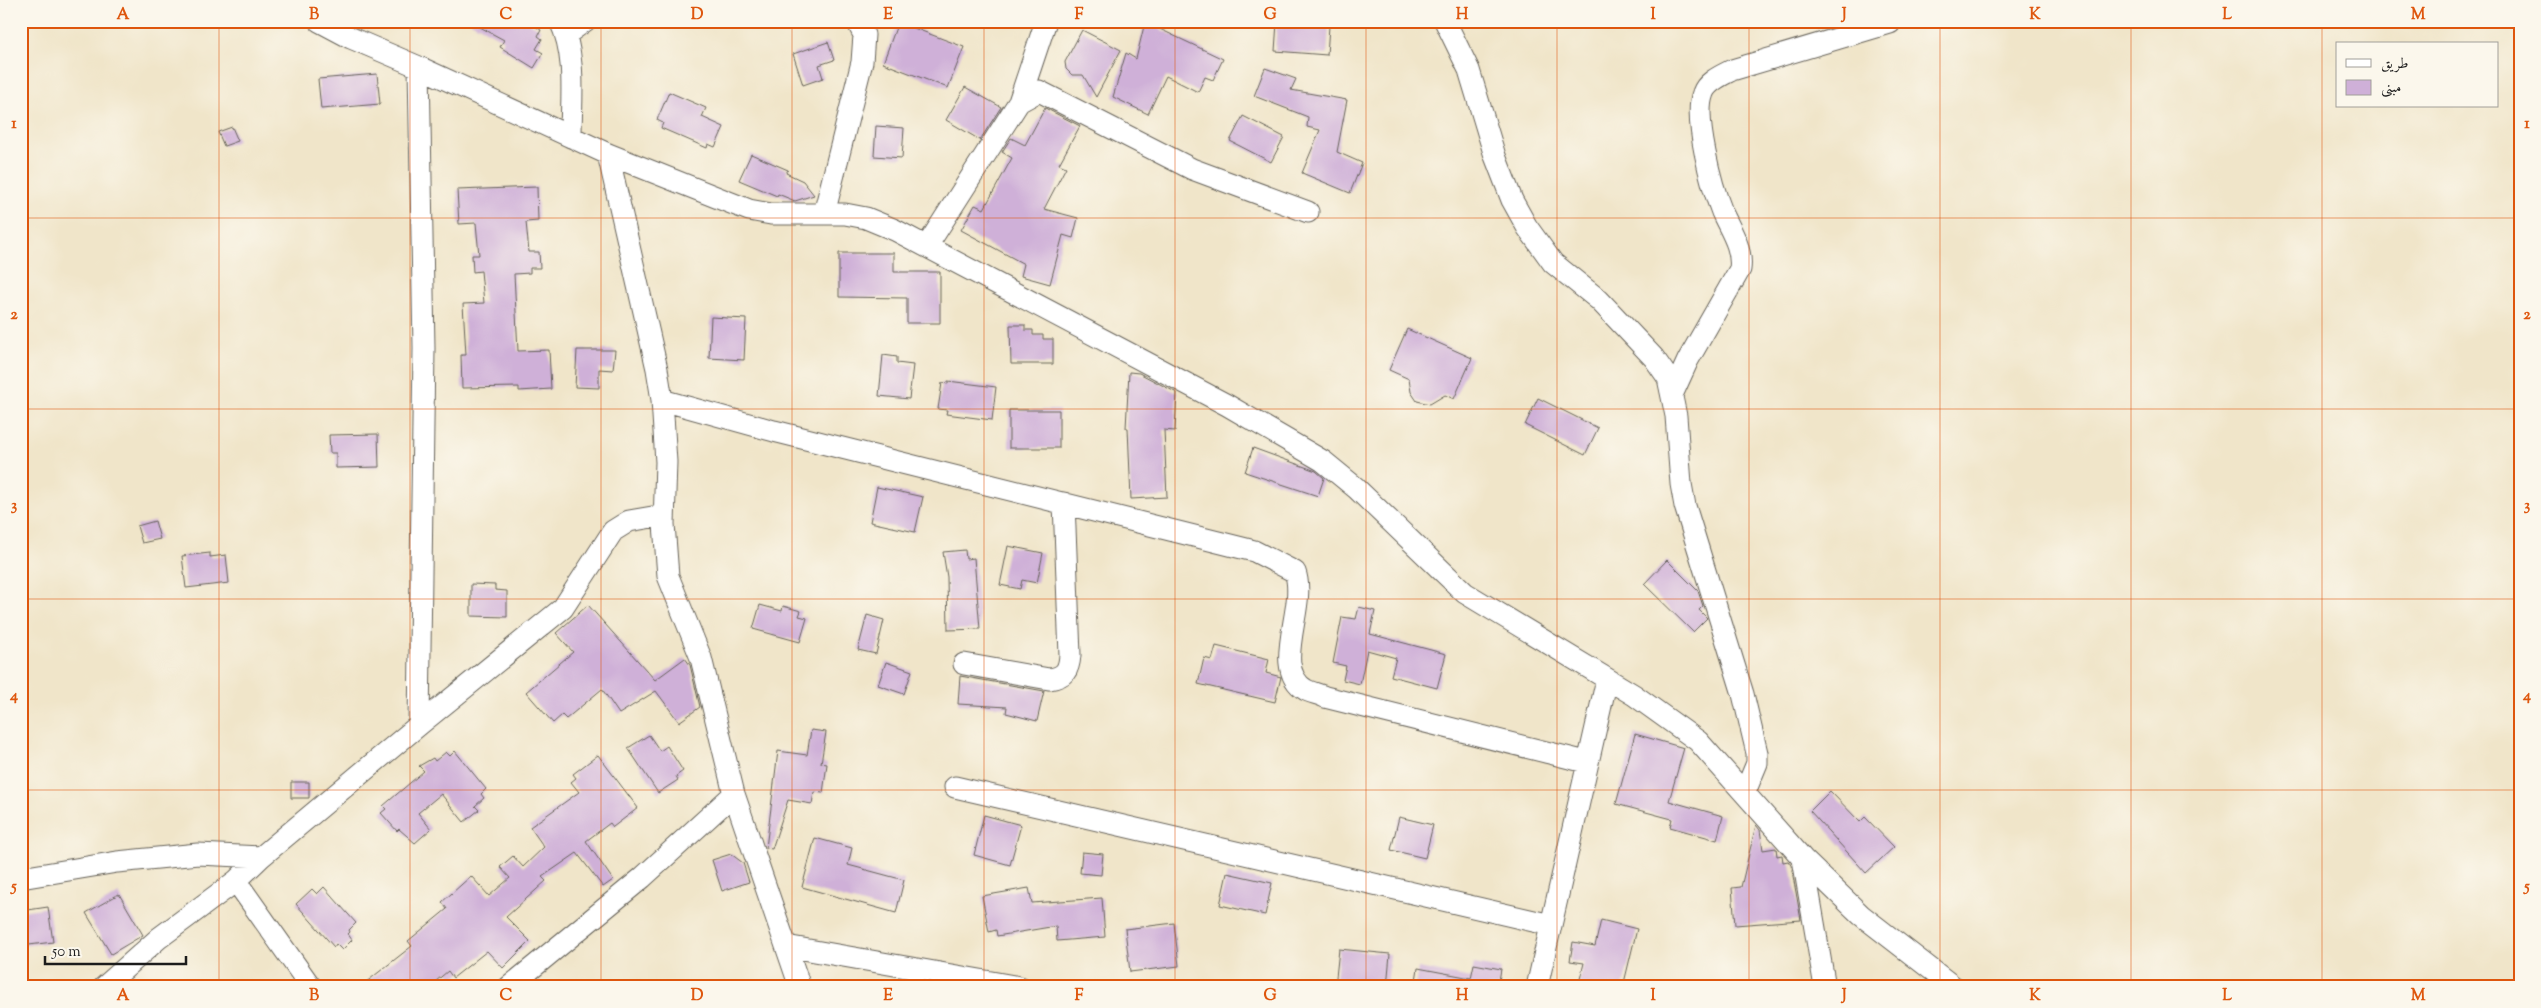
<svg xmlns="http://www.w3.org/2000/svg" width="2541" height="1008" font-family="'Sorts Mill Goudy',Amiri,serif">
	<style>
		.building { fill: #cfb0d8 }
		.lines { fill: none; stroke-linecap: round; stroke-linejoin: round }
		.minor-casing { stroke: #666259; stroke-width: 23 }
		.minor { stroke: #fff; stroke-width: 21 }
		.grid { fill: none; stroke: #de560d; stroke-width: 1; stroke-opacity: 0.55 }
		.neatline { fill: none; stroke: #de560d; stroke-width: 2 }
		.grid-label { font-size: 16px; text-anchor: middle; font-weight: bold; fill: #de560d }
	</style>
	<rect width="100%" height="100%" fill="#fbf7ec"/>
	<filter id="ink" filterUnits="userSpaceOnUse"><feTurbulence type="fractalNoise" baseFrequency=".02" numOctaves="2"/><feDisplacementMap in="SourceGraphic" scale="10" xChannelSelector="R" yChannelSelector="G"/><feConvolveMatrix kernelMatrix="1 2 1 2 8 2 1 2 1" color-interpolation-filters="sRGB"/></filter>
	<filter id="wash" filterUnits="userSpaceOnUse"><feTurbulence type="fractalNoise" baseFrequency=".0096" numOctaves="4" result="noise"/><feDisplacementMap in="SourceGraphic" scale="20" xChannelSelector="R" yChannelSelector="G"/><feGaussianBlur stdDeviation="1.12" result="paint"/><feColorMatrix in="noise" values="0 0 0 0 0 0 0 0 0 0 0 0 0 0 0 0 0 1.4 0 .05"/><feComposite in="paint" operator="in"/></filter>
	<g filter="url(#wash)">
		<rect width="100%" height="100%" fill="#f0e5c9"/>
		<g id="blocks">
			<path class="building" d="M469,21h58l14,9 -3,6 4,3 -6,10 7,4 -9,15 -34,-21 4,-7z
				M898,22l66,25 -16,41 -65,-25z
				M1145,22l78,37 -10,21 -8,-3 -7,15 -32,-16 -18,38 -35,-17 13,-44 10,6z
				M1277,22l52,4 -2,29 -52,-4z
				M1082,30l39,20 -25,47 -13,-22h-11l-6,-6 -1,-7z
				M828,42l6,18 -15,5 4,13 -20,7 -10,-31z
				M1265,68l31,11 -5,11 56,10 -10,52 25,11 -12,30 -48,-20 18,-43 -13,-3 1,-10 -54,-21z
				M377,74l3,30 -59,5 -3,-30z
				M965,87l36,20 -21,33 -34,-20z
				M669,92l37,16 -4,9 22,10 -9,20 -7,-3 -1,4 -46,-20 2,-5 -6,-3z
				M1045,108l35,18 -21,38 7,3 -22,42 34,9 -5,20 -10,-3 -13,49 -29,-8 3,-12 -63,-34 14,-25 9,4 28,-51 -10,-6 9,-14 14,7z
				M1243,116l41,21 -13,25 -41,-21z
				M876,126l28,2 -2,30 -28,-2z
				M232,127l6,14 -14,5 -6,-14z
				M751,154l37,16 -2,3 17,8 11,14 -19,6 -17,-7 -1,2 -38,-16z
				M537,187l1,34 -12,1 3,30h10l1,16h-10v5l-16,1 4,77 31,-1 2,39 -32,2v-4l-57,1 -1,-33h5l-3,-51 21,-1 -3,-32 -8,1 -1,-17h7l-3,-32 -17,1 -2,-34z
				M839,253h55v19h46v51h-33v-25l-68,-1z
				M711,317l35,2 -2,41 -35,-2z
				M1010,325h15v5h8v5h10v4h10v25h-42z
				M1407,329l65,29 -18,41 -9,-4 -15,9 -13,-3 -6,-9 -2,-13 -20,-9z
				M577,350h38l-2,20 -14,-1v19l-24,-1z
				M883,355l14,2v6l16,2 -4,34 -30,-3z
				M1129,372l10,1 38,20 -2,38 -11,-1 3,67 -36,2 -3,-71h-2z
				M948,381l48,6 -4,33 -46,-6 1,-4 -9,-1 4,-26 6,1z
				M1538,398l60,30 -13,27 -60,-30z
				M1009,410h50v38h-50z
				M378,434l1,33 -43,1v-15h-6l-1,-18z
				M1253,448l63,23 8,7 -6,18 -73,-24z
				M877,487l46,10 -8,35 -45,-10z
				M155,521l5,18 -18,4 -5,-17z
				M1008,546l35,7 -6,30 -15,-3 -2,9 -20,-4z
				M965,550l1,9 8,-1 6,71 -32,1 -1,-53 -4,-25z
				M210,553v4l16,-2 3,28 -43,5 -4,-32z
				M1667,560l31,31 5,15 -4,4 8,8 -14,14 -49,-48z
				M471,584l24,1v5l12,1v26l-36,-1z
				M588,605l67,75 30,-22 5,7 10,42 -21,15 -23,-31 -37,23 -17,-25 -36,30 -4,-4 -9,8 -27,-31 47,-40 -17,-19z
				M760,605l22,6 1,-5 18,5 -2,5 8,2 -7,24 -47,-13z
				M1359,607l16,4 -5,23 76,20 -9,34 -46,-12 5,-18 -29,-8 -7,34 -17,-4 3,-14 -13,-3 9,-46 14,2z
				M867,615l17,5 -8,34 -18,-4z
				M1216,646l53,13 -3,14 15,4 -6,25 -77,-18 6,-26 8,2z
				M886,662l26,9 -8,23 -26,-9z
				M960,676l84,15 -7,30 -31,-8 1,-6 -49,-3z
				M811,730l15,2 -5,31 6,1 -4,29 -9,-1 -2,12 -24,-4 -16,49 -6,-1 12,-97 29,4z
				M1635,734l49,14 -15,53 54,15 -6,24 -47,-13 2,-8 -56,-15z
				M649,735l11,16 7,-5 16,25 -7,5 2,4 -20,13 -30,-45z
				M455,751l31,38 -5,5 3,4 -9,8 4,4 -15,12 -23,-28 -23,19 13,16 -16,14 -16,-14 -2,2 -16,-18 5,-4 -3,-3 41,-35 -5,-5 14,-8 2,3 11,-9 4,4z
				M598,755l40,53 -25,19 -3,-4 -24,18 27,39 -10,7 -26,-34 -35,24 4,4 -40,36 24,24 -27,27 -16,-17 -34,27 -5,-7 -19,16h-69l52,-41 -4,-5 39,-32 -5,-7 29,-26 18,20 21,-18 -10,-11 13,-11 10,11 21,-20 -14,-20 49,-35 -8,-10 5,-4 -3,-4z
				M291,782h18v16h-18z
				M1830,791l30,31 5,-5 29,30 -28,26 -56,-62z
				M984,815l37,10 -11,40 -36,-10z
				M1399,817l34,8 -8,33 -34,-8z
				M1756,825l4,5 3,20 13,-2 1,8 5,-1 1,7 5,-1 3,4 10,55 -66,5 -3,-37 9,-1z
				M815,838l37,10 -4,17 56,15 -8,33 -94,-26z
				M1082,852l21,2 -2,21 -21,-2z
				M731,854l12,9 6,19 -27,9 -10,-31z
				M1227,873l45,10 -7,32 -45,-10z
				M324,887l32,36 -7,7 1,2 -2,2 4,6 -10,10 -6,-6 -2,3 -38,-43 16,-15 5,5z
				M1029,888l3,15 70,-5 3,39 -48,4 -1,-15 -59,10 -1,-6 -7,2 -7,-36z
				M119,894l24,41 -32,19 -25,-41z
				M48,907l5,35 -32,4v-35z
				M1601,920l36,9 -14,58h-45l6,-24 -14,-2 3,-19 22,4z
				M1174,923l5,43 -49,6 -5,-43z
				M1339,949l51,5 -3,33h-52z
				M1474,964l27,5 -3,18h-83l3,-19 53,10z"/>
		</g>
	</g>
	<g filter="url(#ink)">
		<use href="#blocks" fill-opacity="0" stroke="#666259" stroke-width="1"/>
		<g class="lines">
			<defs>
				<path id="minor" d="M319,21l32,17 68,29 189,87 118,47 23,9 22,4h74l21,4 29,12 332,175 96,56 33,27 109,105 169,102 64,46 105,118 58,56 93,72
					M560,21c17,35 11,79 11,116
					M1445,21l24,49 26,86 17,44 15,27 26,36 46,37 55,58 14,20 8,38 5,68 4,22 58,188 14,59v10l-12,29
					M567,34l18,-13
					M1019,102l20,-11 153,78 116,43
					M608,154l49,215 5,31 4,62 -2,62 4,52 33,82 33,136 66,193
					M824,214l38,-152 2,-27 -7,-14
					M927,246l92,-144 27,-81
					M1672,395l16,-35 52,-91c3,-21 -10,-39 -18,-57 -10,-25 -29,-94 -19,-119 4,-12 20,-18 29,-23l158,-47
					M662,400l112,31 480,120 41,21c13,35 -26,96 11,118 6,3 13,4 19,7l261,65
					M964,664l85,15c16,-2 20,-9 21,-24l-6,-152
					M419,725l5,-377 -5,-281
					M955,787l596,138
					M1803,859l22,128
					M21,878l96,-16 81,-8 63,3
					M236,881l75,106
					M786,946l234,41
					M104,987l55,-49 77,-57 25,-24 158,-132 144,-117 50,-77 16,-10 35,-6
					M509,987l133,-109 92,-84
					M1537,987l70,-308"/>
			</defs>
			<use href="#minor" class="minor-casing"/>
			<use href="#minor" class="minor"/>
		</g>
	</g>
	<path class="grid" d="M219,21v966M410,21v966M601,21v966M792,21v966M984,21v966M1175,21v966M1366,21v966M1557,21v966M1749,21v966M1940,21v966M2131,21v966M2322,21v966M21,218h2499M21,409h2499M21,599h2499M21,790h2499"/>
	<rect width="2541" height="1008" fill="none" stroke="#fbf7ec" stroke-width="55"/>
	<rect x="2336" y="42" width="162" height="65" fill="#fbf7ec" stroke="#a29f99"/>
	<rect x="2346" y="59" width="25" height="8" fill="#ffffff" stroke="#a29f99"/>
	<text x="2381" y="68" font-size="15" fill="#1c1c1c">طريق</text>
	<rect x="2346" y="80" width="25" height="15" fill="#cfb0d8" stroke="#a29f99"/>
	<text x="2381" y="92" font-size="15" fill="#1c1c1c">مبنى</text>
	<path d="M45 956v8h141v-8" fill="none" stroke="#1c1c1c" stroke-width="2.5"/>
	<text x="52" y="956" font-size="15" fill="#1c1c1c" stroke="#fbf7ec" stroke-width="4" paint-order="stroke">50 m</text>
	<rect x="28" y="28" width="2486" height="952" class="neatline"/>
	<g class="grid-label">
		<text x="123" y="19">A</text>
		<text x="314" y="19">B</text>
		<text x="506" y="19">C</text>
		<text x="697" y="19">D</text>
		<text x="888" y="19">E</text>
		<text x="1079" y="19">F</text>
		<text x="1270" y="19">G</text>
		<text x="1462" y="19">H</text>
		<text x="1653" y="19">I</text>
		<text x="1844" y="19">J</text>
		<text x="2035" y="19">K</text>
		<text x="2227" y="19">L</text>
		<text x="2418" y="19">M</text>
		<text x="14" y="128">1</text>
		<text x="2527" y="128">1</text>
		<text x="14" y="319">2</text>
		<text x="2527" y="319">2</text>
		<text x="14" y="510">3</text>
		<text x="2527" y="510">3</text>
		<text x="14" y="700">4</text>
		<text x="2527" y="700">4</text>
		<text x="14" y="891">5</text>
		<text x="2527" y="891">5</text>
		<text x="123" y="1000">A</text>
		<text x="314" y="1000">B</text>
		<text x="506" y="1000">C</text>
		<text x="697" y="1000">D</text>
		<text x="888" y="1000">E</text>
		<text x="1079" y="1000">F</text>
		<text x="1270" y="1000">G</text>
		<text x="1462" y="1000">H</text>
		<text x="1653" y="1000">I</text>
		<text x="1844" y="1000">J</text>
		<text x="2035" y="1000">K</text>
		<text x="2227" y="1000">L</text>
		<text x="2418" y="1000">M</text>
	</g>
</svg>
